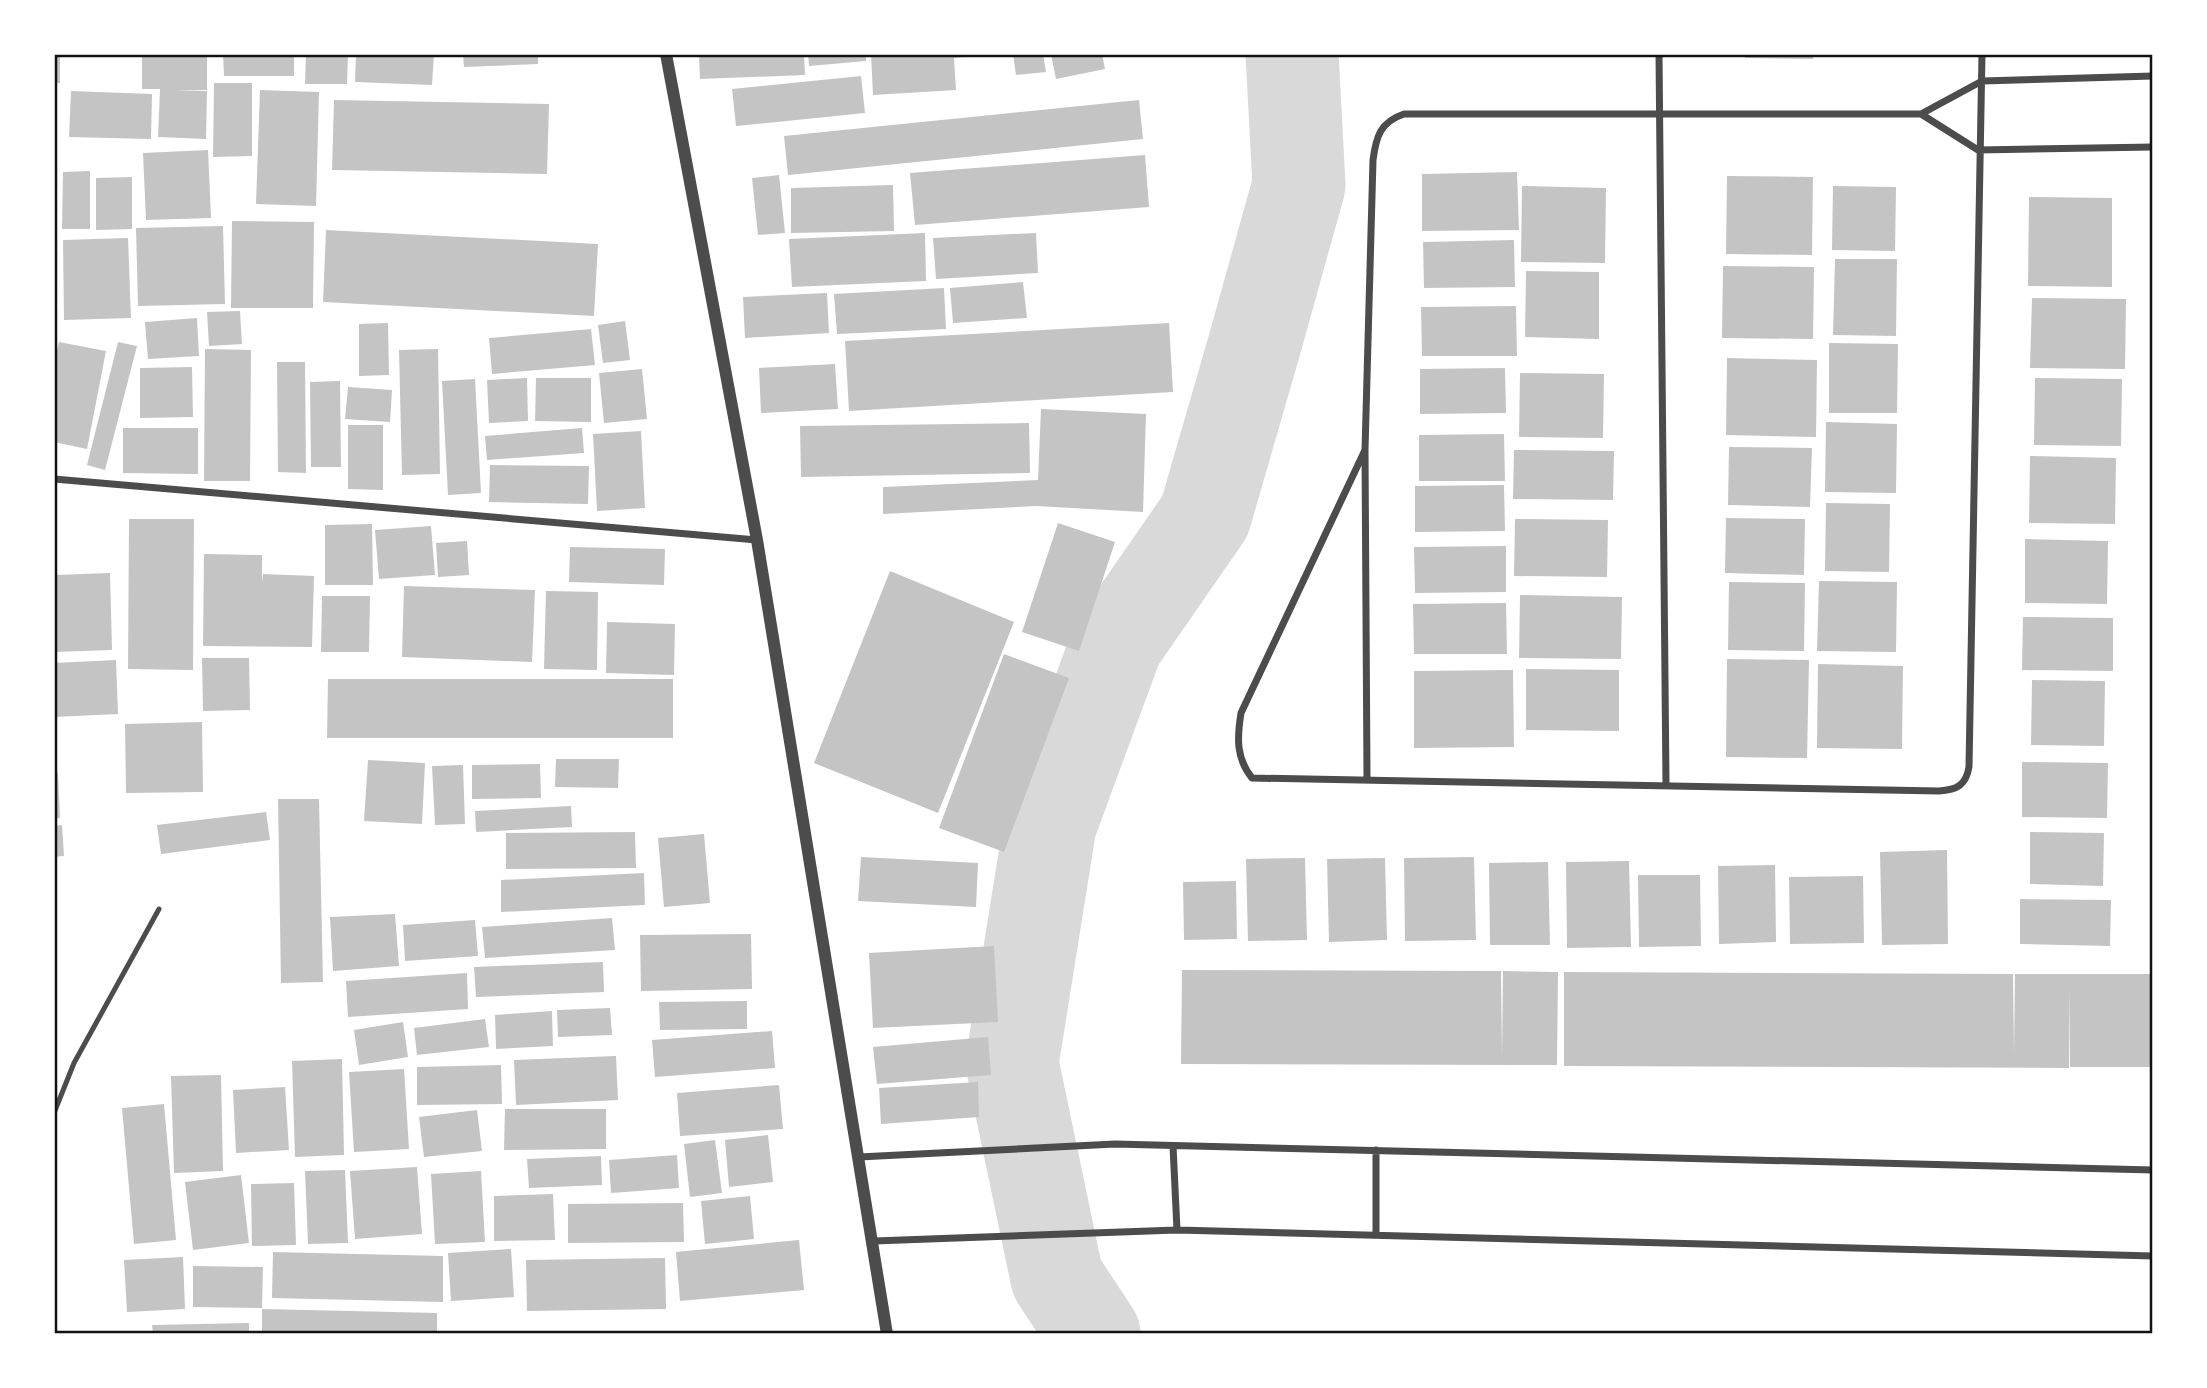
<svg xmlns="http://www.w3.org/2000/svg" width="2207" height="1388" font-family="'Asap Condensed',sans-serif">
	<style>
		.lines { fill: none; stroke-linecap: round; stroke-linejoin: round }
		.river { stroke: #d9d9d9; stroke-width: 93 }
		.building { fill: #c4c4c4 }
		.service { stroke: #4c4c4c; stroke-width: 5 }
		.minor { stroke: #4c4c4c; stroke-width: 7 }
		.tertiary { stroke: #4c4c4c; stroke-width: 12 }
		.neatline { fill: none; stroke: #111; stroke-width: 2.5 }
	</style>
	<rect width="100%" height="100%" fill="#fff"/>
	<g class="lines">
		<path class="river" d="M1094,1334l-37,-56 -45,-215 38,-238 67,-182 88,-127 50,-173 44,-158 -7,-131"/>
	</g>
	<path class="building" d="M54,54h6v29h-6z
		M142,54h65v36h-33l33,1 -1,48 -48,-2 2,-48h-18z
		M223,54h71v22h-70z
		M306,54h42l-1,30h-42z
		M356,54h78l-2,31 -77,-3z
		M463,54h75v10l-74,3z
		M699,54h105l1,21 -105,4z
		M808,54h58v7l-57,5z
		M871,54h105v2l-22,2 2,32 -83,5z
		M1013,54h30l3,18 -30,3z
		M1051,54h51l3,15 -49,10z
		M1745,54h68v5l-68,-1z
		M861,76l4,37 -129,13 -4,-37z
		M214,83h38v73l-39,1z
		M260,90l59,2 -3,114 -60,-2z
		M71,91l81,3 -1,45 -82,-2z
		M334,100l215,4 -2,70 -215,-4z
		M1139,100l4,39 -355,36 -4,-39z
		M208,150l3,68 -65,2 -3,-67z
		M1145,155l4,52 -234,18 -5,-52z
		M90,171v58h-28l1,-57z
		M1517,172l2,58 -97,1v-57z
		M779,175l6,58 -27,2 -6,-57z
		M1727,176l86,1 -1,78 -86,-1z
		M132,177v52l-36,1v-52z
		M893,185l1,46 -103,2v-45z
		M1522,186l84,2 -1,75 -84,-1z
		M1833,186l63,1 -1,64 -63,-1z
		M2029,197l83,1v89l-84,-1z
		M232,221l82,1 -1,86h-82z
		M223,226l2,78 -87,2 -2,-78z
		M326,230l272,14 -4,72 -271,-14z
		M925,233l1,48 -134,6 -3,-48z
		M1036,233l2,40 -102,6 -3,-41z
		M128,238l3,80 -67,2 -1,-80z
		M1514,240l1,47 -91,1 -1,-46z
		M1835,259h62l-1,77 -63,-1z
		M1723,266l91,1 -1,72 -91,-1z
		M1526,271l73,1v67l-74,-2z
		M1023,282l4,36 -74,5 -3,-35z
		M944,288l2,41 -109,5 -3,-40z
		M827,293l2,40 -84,5 -2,-41z
		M2032,298l94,1 -1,70 -95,-1z
		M1516,306l1,50h-95l-1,-49z
		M240,311l2,33 -33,2 -2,-34z
		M197,318l2,38 -51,3 -3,-37z
		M625,321l5,39 -27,3 -5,-38z
		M388,323l1,52 -30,1v-52z
		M1169,323l4,69 -324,19 -4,-70z
		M591,329l4,36 -103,9 -3,-36z
		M59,342l47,9 -19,98 -33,-7v-78z
		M118,342l19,4 -32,124 -18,-5z
		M1829,343l69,1 -1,69h-68z
		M205,349l46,1 -1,131h-46z
		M438,349l2,125 -38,1 -3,-125z
		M1727,358l90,2 -1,77 -90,-2z
		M277,362h28l1,111 -28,-1z
		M835,364l3,45 -77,4 -2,-45z
		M192,367l1,50 -53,1v-50z
		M1505,368l1,45 -86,1v-45z
		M642,369l5,50 -43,4 -5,-50z
		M1520,373l84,1 -1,64 -84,-1z
		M527,378l1,43 -39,2 -2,-43z
		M536,378h55v44l-56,-1z
		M2035,378l87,1 -1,67 -87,-1z
		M475,379l6,114 -33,2 -6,-114z
		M340,381l1,86h-30l-1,-85z
		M348,387l44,3 -2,32 -45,-3z
		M1041,409l105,5 -3,98 -107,-6 -153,8v-27l155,-7z
		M1826,422l71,2 -1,69 -71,-1z
		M1029,423l1,50 -229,4 -1,-51z
		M348,425h35v65l-35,-1z
		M123,428h75v46l-75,-1z
		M582,428l2,25 -97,7 -2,-24z
		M641,431l4,77 -48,3 -4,-77z
		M1504,434l1,47h-86v-46z
		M1729,447l83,1 -2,59 -82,-2z
		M1514,450l100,1 -1,49 -100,-1z
		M2030,456l86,2 -1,66 -86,-1z
		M490,465l99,1 -1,38 -99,-2z
		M1504,485l1,46 -90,1v-46z
		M1826,503l64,1 -1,68 -64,-1z
		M1726,518l79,1 -1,56 -79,-2z
		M129,519h65l-1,151 -65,-1z
		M1515,519l93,1 -1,57 -93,-1z
		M1058,523l57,19 -36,109 -57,-19z
		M372,524l1,61h-48v-60z
		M431,526l4,49 -56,4 -4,-49z
		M2025,539l83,2 -1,63 -82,-1z
		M467,541l2,34 -31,2 -2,-34z
		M1506,546v46l-91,1 -1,-46z
		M570,547l95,2 -1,36 -95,-3z
		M204,554l58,1v28l1,-9 51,2 -2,71 -109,-1z
		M890,571l124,51 -76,191 -124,-50z
		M110,573l2,77 -58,2v-77z
		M1819,581l78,1 -1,70 -79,-1z
		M1729,582l76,1 -1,68 -76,-1z
		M404,586l131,4 -3,72 -130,-5z
		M546,591l52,1 -1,78 -53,-1z
		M1520,595l102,2 -1,62 -102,-1z
		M322,596h48l-1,56h-48z
		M1506,603l1,51h-93l-1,-50z
		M2023,617l90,1v53l-91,-1z
		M607,622l68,2 -1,51 -68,-2z
		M1004,654l65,24 -65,174 -65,-24z
		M202,658h47l1,52 -47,1z
		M1727,659l82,1 -2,98 -81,-1z
		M116,660l2,54 -64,3v-54z
		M1818,664l85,2 -1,83 -85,-1z
		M1526,669l93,1v61l-93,-1z
		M1513,670l1,77 -100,1v-77z
		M328,679h345v59h-346z
		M2032,680l73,1 -1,65 -73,-1z
		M202,722l1,70 -77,1 -1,-69z
		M556,759h63l-1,29 -63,-1z
		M368,760l57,3 -3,61 -58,-3z
		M2022,762l86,1 -1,55 -85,-1z
		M540,764l1,34 -69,1v-34z
		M463,765l2,59 -30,1 -3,-59z
		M54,773h4l2,45h-6z
		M278,799h41l4,183 -42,1z
		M571,806l1,21 -96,5 -1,-21z
		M266,812l4,28 -109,14 -4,-29z
		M62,825l2,31 -10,1v-31z
		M635,832l1,36 -130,1v-36z
		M2030,832l74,1 -1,53 -73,-2z
		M704,834l6,69 -46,4 -6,-69z
		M1947,850l1,94 -66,1 -2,-93z
		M861,857l117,6 -2,44 -118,-6z
		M1474,857l2,83 -71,1 -1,-83z
		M1305,858l2,82 -59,1 -2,-82z
		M1385,858l2,82 -58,2 -2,-83z
		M1629,861l2,86 -64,1 -1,-86z
		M1548,862l2,83h-60l-1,-82z
		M1775,865l1,77 -57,2 -1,-78z
		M644,873l1,32 -144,7v-32z
		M1638,875h62l1,71 -62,1z
		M1863,876l1,67 -74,1 -1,-67z
		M1236,881l1,58 -53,1 -1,-58z
		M2020,899l91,1 -1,46 -90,-2z
		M395,914l4,52 -66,5 -3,-54z
		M612,918l3,32 -130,8 -3,-31z
		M475,920l3,36 -73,5 -2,-36z
		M751,934l1,55 -111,2 -1,-56z
		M994,946l4,76 -125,6 -4,-75z
		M603,962l1,30 -128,5 -2,-30z
		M1182,970l319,1 1,86 1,-86 55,1 -1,93 -376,-1z
		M1564,972l449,2 1,80 1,-80h138v93h-83v-80l-1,81 -505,-2z
		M467,973l1,36 -120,8 -2,-36z
		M747,1001v28l-87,1 -1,-28z
		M610,1008l2,27 -54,2 -1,-27z
		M552,1011l1,35 -57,3 -1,-34z
		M485,1019l4,28 -72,8 -3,-27z
		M403,1022l5,35 -49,8 -5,-35z
		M772,1031l3,37 -120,9 -3,-37z
		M988,1037l3,38 -114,9 -4,-37z
		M616,1056l2,44 -102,5 -2,-45z
		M342,1059l2,96 -49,2 -3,-96z
		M501,1065l1,39 -85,1v-38z
		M404,1069l5,80 -55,3 -5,-80z
		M221,1075l2,96 -49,2 -3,-97z
		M978,1082l1,35 -98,7 -2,-36z
		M779,1085l4,44 -103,7 -3,-43z
		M285,1087l4,63 -53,3 -3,-63z
		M164,1104l12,136 -42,4 -12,-136z
		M505,1109h101v40l-102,1z
		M477,1110l5,41 -58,6 -5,-40z
		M768,1135l5,47 -44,5 -4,-47z
		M715,1140l7,53 -32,4 -6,-53z
		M677,1155l2,33 -68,5 -2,-33z
		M601,1156l1,29 -73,3 -2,-29z
		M417,1167l5,67 -67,5 -5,-68z
		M345,1170l3,73 -40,1 -3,-73z
		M481,1171l4,71 -50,2 -4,-70z
		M241,1175l8,68 -56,7 -8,-68z
		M294,1183l2,62 -44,1 -1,-62z
		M553,1194l2,46 -61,1v-45z
		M750,1196l4,43 -49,5 -4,-43z
		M683,1203l1,39 -116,1v-39z
		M799,1240l5,50 -124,11 -4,-49z
		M511,1249l3,48 -63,4 -3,-48z
		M273,1252l170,4v46l-171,-4z
		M183,1257l2,52 -58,3 -3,-52z
		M665,1258l1,51 -139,2 -1,-51z
		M193,1266l70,1 -1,41 -69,-1z
		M262,1309l175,4v21h-175z
		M249,1323v11h-96l-1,-9z"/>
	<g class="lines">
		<path class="service" d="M54,1113l20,-50 85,-154"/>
		<path class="minor" d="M1659,54l7,730
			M1921,114l57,36 175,-3
			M1365,450l-124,263c-4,25 -5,45 11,65l687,13c18,-1 27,-6 30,-24l13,-713
			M54,479l703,61
			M1367,778l-2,-328 8,-290c3,-23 7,-38 31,-46h517l61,-33 171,-5
			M1173,1146l4,84
			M1376,1150v85
			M859,1157l256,-13 1038,26
			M874,1241l303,-11 976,26"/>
		<path class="tertiary" d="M666,54l91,486 130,794"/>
	</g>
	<rect width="2207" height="1388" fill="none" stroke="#ffffff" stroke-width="112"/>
	<rect x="56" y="56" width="2095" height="1276" class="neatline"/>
</svg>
